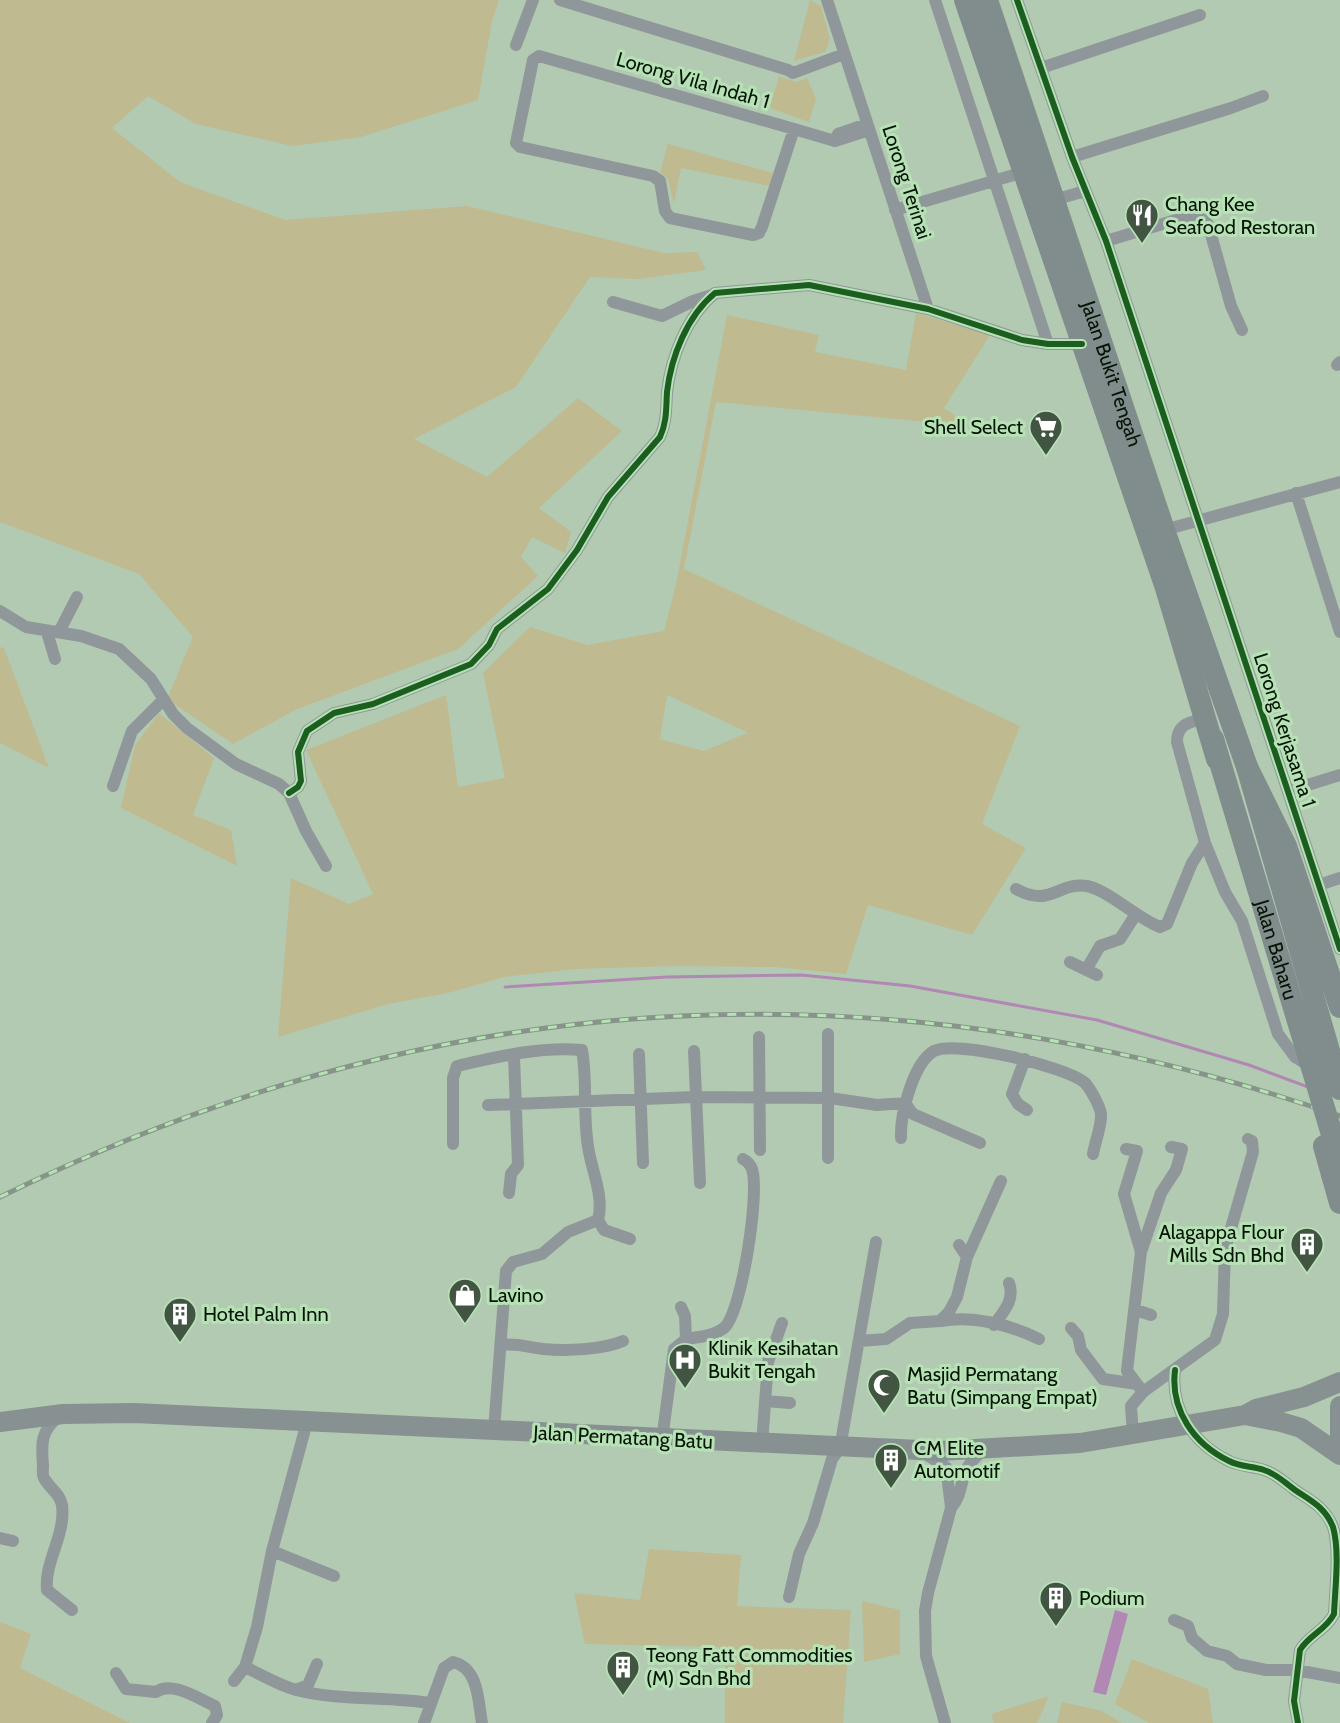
<svg xmlns="http://www.w3.org/2000/svg" width="1340" height="1723" font-family="Cabin,sans-serif">
	<style>
		.green { fill: #bfba90; fill-rule: evenodd }
		.water { fill: #b088b3 }
		.lines { fill: none; stroke-linecap: round; stroke-linejoin: round }
		.stream { stroke: #b088b3; stroke-width: 3 }
		.street { stroke: #90979a; stroke-width: 12 }
		.primary { stroke: #879191; stroke-width: 20 }
		.highway { stroke: #818c8d; stroke-width: 22 }
		.rail-casing { stroke: #869489; stroke-width: 5 }
		.rail { stroke: #b6e2b5; stroke-width: 3; stroke-dasharray: 9; stroke-linecap: butt }
		.highway-bridge { stroke: #818c8d; stroke-width: 22 }
		.cycleway-casing { stroke: #b6e2b5; stroke-width: 10 }
		.cycleway { stroke: #1b5e20; stroke-width: 6 }
		.labels { text-anchor: middle; dominant-baseline: central; stroke-width: 6; stroke-linejoin: round; paint-order: stroke }
		.street-label { font-size: 20px; fill: #051405; stroke: #b6e2b5 }
		.poi-label { font-size: 20px; fill: #051405; stroke: #b6e2b5; text-anchor: start }
	</style>
	<rect width="100%" height="100%" fill="#b3cab2"/>
	<path class="green" d="M0,0h499l-7,21 -14,79 -117,37 -69,9 -96,-22 -48,-28 -36,32 68,54 105,38 182,-14 197,47 33,-1 9,18 -68,9 -48,-2 -74,110 -102,52 73,38 91,-79 44,33 -83,77 32,24 -6,21 -33,-16 -11,20 17,19 -80,73 -163,61 -62,34 -66,-45 26,-62 -54,-63 -139,-52z
		M810,0l11,6 9,33 -5,13 -31,9z
		M779,76l17,6 11,-4 9,21 -7,23 -39,-14z
		M668,144l105,29 -3,13 -89,-18 -7,36 -6,-25 -8,-7z
		M916,313l74,22 -46,73 25,18 -253,-24 -32,167 336,157 -38,98 44,24 -54,87 -104,-30 -22,69 -71,-7 -99,-1 -101,3 -71,8 -56,16 -60,11 -110,33 13,-159 58,26 24,-10 -67,-144 140,-55 12,92 47,-9 -22,-105 47,-46 57,18 77,-14 12,-47 51,-269 92,20 -4,17 91,18zM667,695l80,37v1l-43,18 -44,-12z
		M0,647l4,1 45,120 -49,-25z
		M159,713l55,45 -21,57 38,15 6,36 -116,-58 14,-63z
		M649,1549l92,6 -4,51 114,4 -8,113h-118v-58l-6,-18 -134,-3 -11,-51 66,7z
		M862,1601l38,9v44l-36,8z
		M0,1622l31,12 -11,34 110,55h-130z
		M1132,1659l76,30 5,34h-64l-34,-19z
		M1049,1696l-12,27h-43l-3,-9z
		M1062,1702l40,9 20,12h-65z"/>
	<path class="water" d="M1115,1610l13,4 -22,81 -13,-3z"/>
	<g class="lines">
		<path class="stream" d="M505,987l162,-10 135,-2 108,11 187,34 152,45 59,22"/>
		<path class="street" d="M560,0l228,70 5,3 51,-19
			M827,0l101,309
			M935,0l113,344
			M1017,0l55,157 34,84 234,708
			M516,45l17,-45
			M1041,68l159,-53
			M867,124l-29,10 -3,7 34,-11
			M794,129l-32,98 -3,6 -6,2 -83,-17 -5,-7 -5,-30 -7,-5 -133,-29 -4,-4 17,-83 6,-4 255,73 41,12
			M1072,157l159,-49 32,-12
			M1054,200l31,-9
			M895,210l129,-38
			M1106,241l90,-27 12,10 23,82 11,24
			M613,302l49,14 31,-15 19,-6
			M1337,365l3,-3
			M1296,493l44,139
			M1164,530l176,-48
			M0,611l26,16 55,9 38,13 32,30 22,35 14,14 49,36 43,20 10,9 17,38 20,35
			M47,632l8,27
			M59,632l18,-35
			M1206,718c-15,4 -29,5 -29,24l28,101 20,49 17,29 36,113 17,23 16,10
			M113,786l19,-55 31,-31
			M1288,791l52,-16
			M289,793l9,-6 3,-6 -3,-29 9,-21 27,-18 39,-9 98,-40 18,-19 8,-16 51,-40 29,-39 31,-53 52,-60c7,-15 6,-29 7,-45 4,-35 20,-76 48,-99l94,-8 119,24 94,31 26,4h34
			M1319,885l21,-7
			M1016,889c35,19 41,-7 71,-3 21,4 51,33 73,41l7,-3 25,-61 13,-20
			M1070,962l27,13
			M1086,970l14,-24 20,-7 16,-25
			M828,1034v124
			M759,1037l1,113
			M694,1051l6,132
			M639,1054l4,109
			M1025,1059l-13,35 6,10 9,6
			M905,1103l8,11 67,29
			M488,1105l207,-8 135,1 47,7 28,-2
			M901,1138c-1,-23 12,-75 33,-87 23,-11 129,15 150,31 5,4 16,24 17,32 1,11 -6,28 -8,40
			M453,1144v-66l4,-12c39,-9 84,-20 125,-16 6,33 0,68 7,102 4,22 15,45 9,68l6,10 26,9
			M1126,1149l11,2 -13,43 17,58 -14,119 16,21
			M509,1193l2,-19 7,-9 -4,-109
			M1141,1252l20,-59 15,-23 6,-21 -11,-2
			M967,1257l34,-76
			M1136,1310l15,5
			M941,1321c31,-6 70,4 98,18
			M994,1325c10,-14 21,-25 15,-42
			M1071,1328l7,8 3,14 22,29 34,5
			M686,1339c13,-2 29,-3 39,-12 17,-17 35,-135 27,-158 -2,-5 -5,-8 -9,-10
			M859,1341l27,-2 24,-16 30,-2 9,-9 8,-15 10,-40 -8,-12
			M501,1345c17,-2 26,2 42,4 23,2 59,1 80,-8
			M1175,1370c-5,40 19,74 54,91 11,6 24,5 35,9 13,4 21,13 31,20 16,11 30,17 38,37 7,25 2,61 1,87 -8,16 -25,21 -34,36l-6,51 4,22
			M765,1401l25,2
			M59,1416c-18,15 -18,27 -16,49 0,4 -1,10 1,13 5,10 16,15 18,27 4,30 -18,57 -15,85l25,20
			M494,1430l12,-159 7,-9 29,-8 26,-22 30,-12
			M1133,1435l-2,-29 12,-14 72,-52 8,-26 2,-65 28,-97 -1,-11 -4,-2
			M662,1440l12,-91 12,-10 -1,-23 -4,-9
			M762,1444l6,-82 14,-39
			M924,1453l22,14 5,40
			M0,1538l13,3
			M272,1551l62,25
			M789,1597l10,-43 14,-31 19,-64 8,-11 36,-206
			M1174,1620l14,6 4,12 15,13 20,5 10,8 29,6h30l44,8
			M245,1667c17,8 33,18 51,23 44,11 90,6 135,13
			M116,1673l10,16 30,3c15,-12 43,7 59,14l2,9 -5,8
			M234,1681l11,-14 12,-40 15,-76 35,-129
			M296,1690l12,-5 9,-21
			M424,1723l20,-55 9,-6c26,6 25,39 29,61
			M945,1723l-19,-67 -1,-45 3,-18 23,-85c17,-20 3,-35 32,-57"/>
		<path class="primary" d="M1340,1406v33
			M1245,1415l11,-6 48,-12 36,-15
			M0,1422l63,-8 72,-1 805,38 140,-8 165,-28 36,7 20,6 39,27"/>
		<g class="highway">
			<path d="M965,0l201,588 51,171"/>
			<path id="s1" d="M987,0l177,530 83,237 39,79 54,161"/>
		</g>
		<defs>
			<path id="rail" d="M0,1197c435,-214 882,-239 1340,-81"/>
		</defs>
		<use href="#rail" class="rail-casing"/>
		<use href="#rail" class="rail"/>
		<g class="highway-bridge">
			<path id="s2" d="M1213,739l127,422"/>
			<path d="M1247,767l93,322"/>
			<path d="M1324,1146l16,57"/>
		</g>
		<defs>
			<path id="cycleway" d="M1017,0l55,157 34,84 234,708
				M289,793l9,-6 3,-6 -3,-29 9,-21 27,-18 39,-9 98,-40 18,-19 8,-16 51,-40 29,-39 31,-53 52,-60c7,-15 6,-29 7,-45 4,-35 20,-76 48,-99l94,-8 119,24 94,31 26,4h34
				M1175,1370c-5,40 19,74 54,91 11,6 24,5 35,9 13,4 21,13 31,20 16,11 30,17 38,37 7,25 2,61 1,87 -8,16 -25,21 -34,36l-6,51 4,22"/>
		</defs>
		<use href="#cycleway" class="cycleway-casing"/>
		<use href="#cycleway" class="cycleway"/>
	</g>
	<defs>
		<symbol id="restaurant-pin" viewBox="-11 -11 22 30"><path d="M0 17L-7.5 6A9.5 9.5 0 1 1 7.5 6Z" fill="#425442" stroke="#b6e2b5"/><path d="M-5-6h1v4h1v-4h1v4h1v-4h1v5L-1.5 .5V6h-2V.5L-5-1ZM5-6V6H3V1.5H1.5Q1.5-4 5-6Z" fill="#fff"/></symbol>
		<symbol id="supermarket-pin" viewBox="-11 -11 22 30"><path d="M0 17L-7.5 6A9.5 9.5 0 1 1 7.5 6Z" fill="#425442" stroke="#b6e2b5"/><path d="M-6-5.5h2.5l.6 2H6L4.5 2H-2.5L-4.4-4H-6ZM-1.5 3.2a1.3 1.3 0 1 0 .1 0ZM3 3.2a1.3 1.3 0 1 0 .1 0Z" fill="#fff"/></symbol>
		<symbol id="building-pin" viewBox="-11 -11 22 30"><path d="M0 17L-7.5 6A9.5 9.5 0 1 1 7.5 6Z" fill="#425442" stroke="#b6e2b5"/><path d="M-4-6H4V6H1V3H-1V6H-4ZM-2.5-4.3h1.7v1.8h-1.7ZM.8-4.3h1.7v1.8H.8ZM-2.5-1h1.7V.8h-1.7ZM.8-1h1.7V.8H.8Z" fill="#fff"/></symbol>
		<symbol id="shop-pin" viewBox="-11 -11 22 30"><path d="M0 17L-7.5 6A9.5 9.5 0 1 1 7.5 6Z" fill="#425442" stroke="#b6e2b5"/><path d="M-5-2.5h2.3a2.7 3.5 0 0 1 5.4 0H5L5.5 6h-11ZM-1.5-2.5h3a1.5 2.3 0 0 0-3 0Z" fill="#fff"/></symbol>
		<symbol id="hospital-pin" viewBox="-11 -11 22 30"><path d="M0 17L-7.5 6A9.5 9.5 0 1 1 7.5 6Z" fill="#425442" stroke="#b6e2b5"/><path d="M-5-5h3v3.5h4V-5h3V5h-3V1.5h-4V5h-3Z" fill="#fff"/></symbol>
		<symbol id="mosque-pin" viewBox="-11 -11 22 30"><path d="M0 17L-7.5 6A9.5 9.5 0 1 1 7.5 6Z" fill="#425442" stroke="#b6e2b5"/><path d="M3.5-4.9A6 6 0 1 0 3.5 4.9A5 5 0 1 1 3.5-4.9Z" fill="#fff"/></symbol>
	</defs>
	<g fill-rule="evenodd">
		<use href="#restaurant-pin" x="1123" y="196" width="38" height="52"/>
		<use href="#supermarket-pin" x="1027" y="408" width="38" height="52"/>
		<use href="#building-pin" x="1288" y="1225" width="38" height="52"/>
		<use href="#shop-pin" x="446" y="1276" width="38" height="52"/>
		<use href="#building-pin" x="161" y="1295" width="38" height="52"/>
		<use href="#hospital-pin" x="666" y="1341" width="38" height="52"/>
		<use href="#mosque-pin" x="865" y="1366" width="38" height="52"/>
		<use href="#building-pin" x="872" y="1441" width="38" height="52"/>
		<use href="#building-pin" x="1037" y="1579" width="38" height="52"/>
		<use href="#building-pin" x="604" y="1648" width="38" height="52"/>
	</g>
	<g class="labels">
		<g class="street-label">
			<text transform="translate(693 80) rotate(16)">Lorong Vila Indah 1</text>
			<text transform="translate(907 182) rotate(72)">Lorong Terinai</text>
			<text stroke="none"><textPath href="#s1" startOffset="394">Jalan Bukit Tengah</textPath></text>
			<text transform="translate(1285 730) rotate(72)">Lorong Kerjasama 1</text>
			<text stroke="none"><textPath href="#s2" startOffset="220">Jalan Baharu</textPath></text>
			<text transform="translate(623 1437) rotate(3)">Jalan Permatang Batu</text>
		</g>
		<g class="poi-label">
			<text x="1165" y="204">Chang Kee<tspan x="1165" dy="23">Seafood Restoran</tspan></text>
			<text x="1023" y="427" text-anchor="end">Shell Select</text>
			<text x="1284" y="1232" text-anchor="end">Alagappa Flour<tspan x="1284" dy="23">Mills Sdn Bhd</tspan></text>
			<text x="488" y="1295">Lavino</text>
			<text x="203" y="1314">Hotel Palm Inn</text>
			<text x="708" y="1348">Klinik Kesihatan<tspan x="708" dy="23">Bukit Tengah</tspan></text>
			<text x="907" y="1374">Masjid Permatang<tspan x="907" dy="23">Batu (Simpang Empat)</tspan></text>
			<text x="914" y="1448">CM Elite<tspan x="914" dy="23">Automotif</tspan></text>
			<text x="1079" y="1598">Podium</text>
			<text x="646" y="1655">Teong Fatt Commodities<tspan x="646" dy="23">(M) Sdn Bhd</tspan></text>
		</g>
	</g>
</svg>
